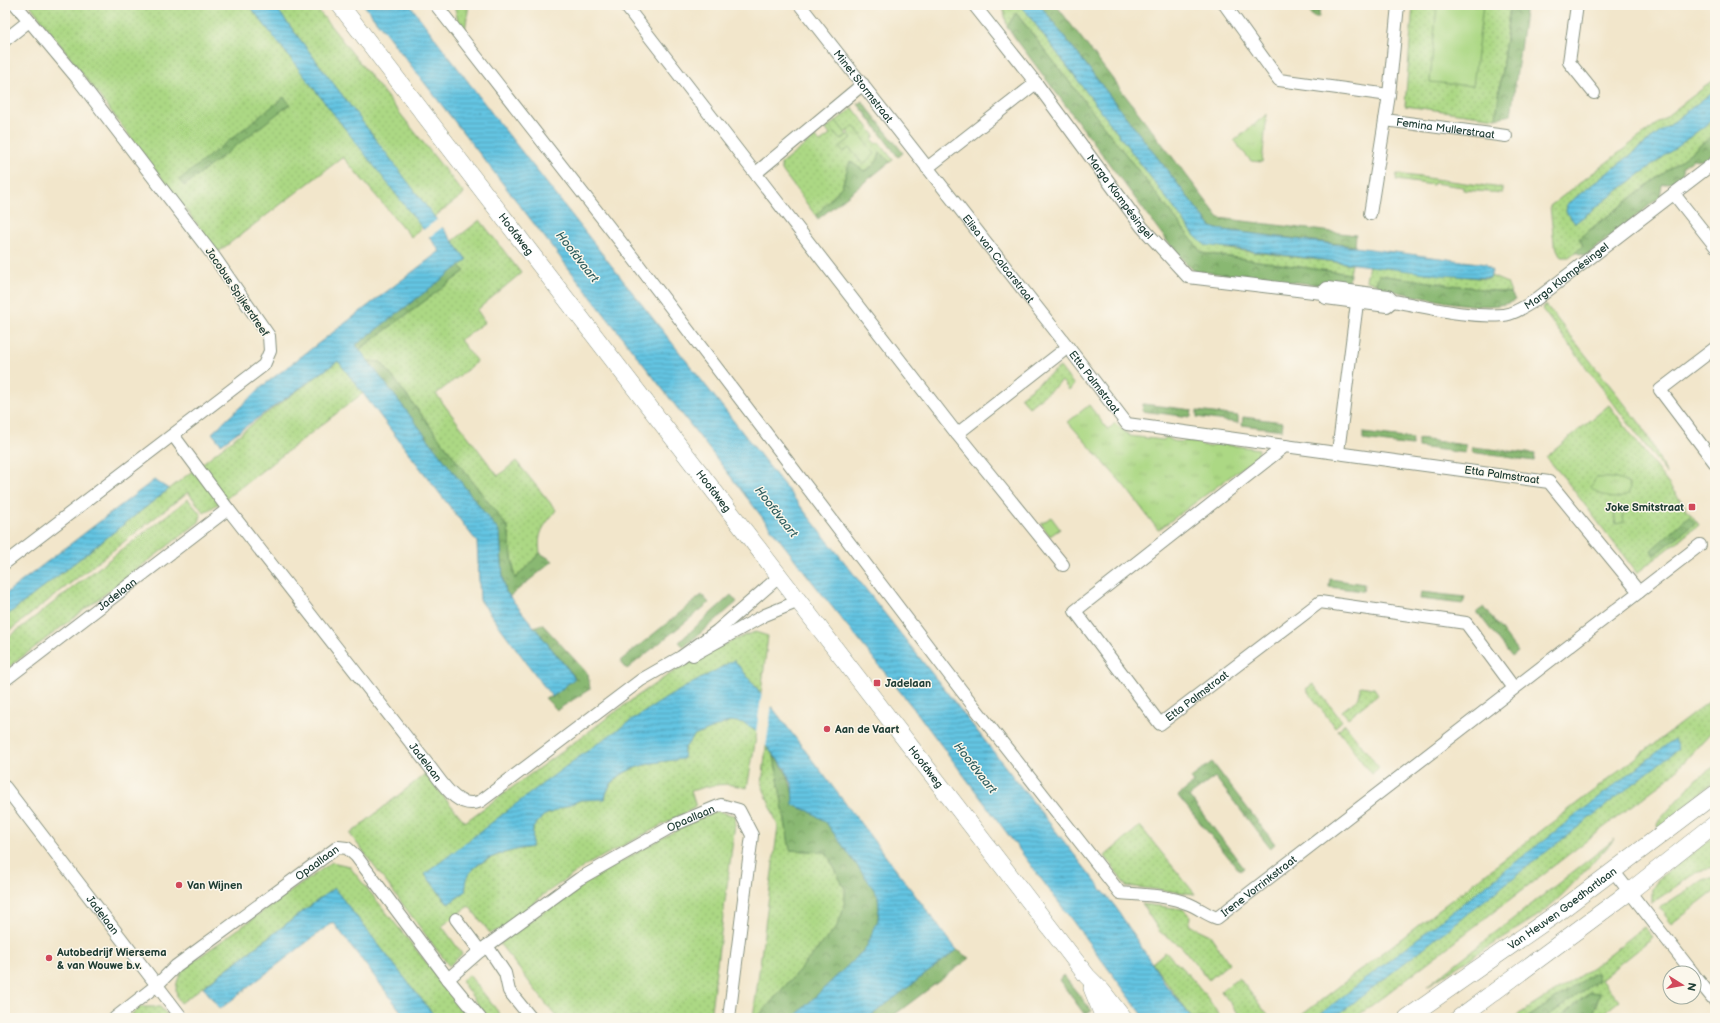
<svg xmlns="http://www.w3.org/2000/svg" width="1720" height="1023" font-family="'Balsamiq Sans',sans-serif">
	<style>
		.grass { fill: url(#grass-dots); stroke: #668a5c }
		.forest { fill: url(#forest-crowns); stroke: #547a53 }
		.park { fill: url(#park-tufts); stroke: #668a5c }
		.pitch { fill: #acd884; stroke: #668a5c }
		.water { fill: url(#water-rules); stroke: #42808b }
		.pier { fill: #f2e6cb }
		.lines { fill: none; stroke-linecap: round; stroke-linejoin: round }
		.street-casing { stroke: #889280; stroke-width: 14 }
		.secondary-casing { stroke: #889280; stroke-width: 18 }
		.street { stroke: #fff; stroke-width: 12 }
		.secondary { stroke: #fff; stroke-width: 17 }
		.poi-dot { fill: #d1495b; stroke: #fbf7ec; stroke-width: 1.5 }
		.labels { text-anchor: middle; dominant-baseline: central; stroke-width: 3; stroke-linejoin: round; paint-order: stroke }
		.street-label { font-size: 11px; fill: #1f3d34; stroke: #fbf7ec }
		.poi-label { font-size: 11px; font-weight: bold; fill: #1f3d34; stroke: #fbf7ec; text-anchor: start }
		.water-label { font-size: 12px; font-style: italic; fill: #305f60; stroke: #fbf7ec }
	</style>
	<defs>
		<pattern id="grass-dots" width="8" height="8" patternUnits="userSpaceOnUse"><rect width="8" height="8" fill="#acd884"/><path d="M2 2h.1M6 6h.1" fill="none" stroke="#94ba73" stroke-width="1.8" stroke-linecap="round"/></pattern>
		<pattern id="forest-crowns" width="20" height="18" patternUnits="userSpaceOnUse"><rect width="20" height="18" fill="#89b872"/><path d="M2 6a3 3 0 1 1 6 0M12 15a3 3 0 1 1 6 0" fill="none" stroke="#6f975e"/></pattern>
		<pattern id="park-tufts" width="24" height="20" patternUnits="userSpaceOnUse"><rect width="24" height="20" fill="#acd884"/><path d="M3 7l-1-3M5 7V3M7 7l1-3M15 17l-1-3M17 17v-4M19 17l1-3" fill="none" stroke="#94ba73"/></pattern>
		<pattern id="water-rules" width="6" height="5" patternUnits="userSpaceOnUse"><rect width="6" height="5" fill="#64c4e2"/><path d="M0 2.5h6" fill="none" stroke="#52a0b8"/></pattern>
	</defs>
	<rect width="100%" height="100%" fill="#fbf7ec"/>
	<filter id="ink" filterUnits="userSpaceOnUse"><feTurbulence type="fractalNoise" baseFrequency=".025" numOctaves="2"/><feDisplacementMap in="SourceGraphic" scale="8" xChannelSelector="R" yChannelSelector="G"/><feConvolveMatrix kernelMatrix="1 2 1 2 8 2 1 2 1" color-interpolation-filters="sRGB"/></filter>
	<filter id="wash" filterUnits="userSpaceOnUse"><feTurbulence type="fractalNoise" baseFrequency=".012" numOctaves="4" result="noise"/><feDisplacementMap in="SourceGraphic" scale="16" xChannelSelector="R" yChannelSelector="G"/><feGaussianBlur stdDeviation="0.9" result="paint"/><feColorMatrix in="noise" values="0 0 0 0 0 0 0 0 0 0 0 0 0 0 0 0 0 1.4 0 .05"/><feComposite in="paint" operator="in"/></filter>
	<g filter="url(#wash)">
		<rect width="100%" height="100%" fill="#f2e6cb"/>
		<path class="grass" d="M30,5h219l173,222 -11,10 -68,-80 -125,95z
			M274,5h40l150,189 -30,23z
			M454,5h15l-4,25 -4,2z
			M1003,5h18l174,231 33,13 124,15 -2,10 -148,-21 -186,-240 -9,14z
			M1413,5h97l-14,113 -91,-12z
			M1715,79v11l-148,114 -1,8 9,11 140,-105v16l-136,104 4,8 -14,11h-8l-7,-14 -4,-37z
			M853,108l22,28 -3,2 4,6 3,-2 14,18 -3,2 -10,-10c-2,11 -7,15 -17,19l-13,-10 -8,25 -26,30 -35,-47v-5l34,-27 5,5 10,-7 -4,-6 3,-3 11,14 9,-6 3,3 -12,11 9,-1 13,17 -9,-38 -8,7 -9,-12z
			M1397,174l105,14v5l-39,-3v-3l-29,-4 -1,2 -37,-5z
			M480,220l41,53 -44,37 8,12 -25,18 17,22 -41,32 62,82 18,-15 40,49c-12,17 -19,21 -16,43l-25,26 -7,-51 -127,-166 -13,-1 -9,-11 106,-79 -6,-5 8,-6 -14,-19z
			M1369,265l116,14 5,-1 1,-2 16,7 4,10 -132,-18 -3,8 -10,-2z
			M1546,305l96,121 25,48 -125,-165z
			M338,361l25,32 -135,104 -24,16 -16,-21 -183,142v-17l258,-201z
			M1060,367l14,18 -5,5 -7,-9 -33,26 -9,-10z
			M1609,405l90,120 -62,48 -72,-94 -19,-22z
			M188,499l13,16 -2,7 -194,148v-30z
			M755,632l13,4 -7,57 -27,-33 -118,72 -57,41 -134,102 23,29 17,-12c1,-5 1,-11 3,-16 10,-18 44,-26 63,-29l2,-19 10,-12 37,-16 25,-1c6,-33 50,-37 78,-40l1,-10 10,-13 37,-15 13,2 13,9 -10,56c-22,-6 -33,-4 -56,3l5,16 -108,57 -45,31 -37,33 -16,5 -21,-27 -27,20 20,28 -13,12 -99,-132 75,-60 40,48c42,-31 84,-61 126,-92 51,-38 103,-77 164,-98z
			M1313,684l29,37 -7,6 -29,-38z
			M1360,686l14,2 4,6 -30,24 -6,-7 17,-13z
			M1715,697v29l-4,6 -40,44 -316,242h-57z
			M1345,724l34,44 -8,6 -33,-44z
			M766,746l8,10 16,94 36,2 19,37v13l-3,12 -6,14 -79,90h-4l25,-192 -16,-41z
			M1715,766v15l-56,47 -2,-5 39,-44z
			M717,811l19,5 -26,202h-153l-57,-74c46,-36 95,-68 147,-97 22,-13 45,-26 70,-36z
			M1140,826l55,68 -69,-8 -21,-30z
			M1715,836v32l-17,3 -46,32v-14l7,-11z
			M1615,839l-53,56 -20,18 -115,73z
			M332,862l17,4 122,152h-35l-102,-130 -153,115c-9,-11 -4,-24 3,-35z
			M1705,879h10v12l-43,33 -13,-16z
			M1142,904l41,5 7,7 -1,9 21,10 19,28 -20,17 -28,-34 -21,-14z
			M1644,927l9,10 -52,42 18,22 -21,17h-6l8,-24 -10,-2 -31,26h-14l54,-38 -3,-8 -69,46h-14l79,-50z
			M1165,952c21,19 42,41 55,66h-28l-40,-55z
			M469,975l34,43h-15l-27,-37z
			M1239,978l31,40h-28l-21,-27z
			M140,1007h20l11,11h-44z"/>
		<path class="forest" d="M1040,5h16l163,213 137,17 -1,11 -139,-17 -6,-3z
			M1308,5h12l-1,12h-6l-7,-10z
			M1510,5h16l-15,110 -15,3z
			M1016,13l186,240 148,21 -2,14 -154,-17 -18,-18 -169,-226z
			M284,97l6,7 -106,82 -5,-6z
			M862,101l41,52 -5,4 -40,-53z
			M1715,134v19l-10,8 -12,-2 -11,8 1,11 -21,7 -2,12 -74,59 -11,-4 8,-6 -4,-8z
			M880,152l10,10 -72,57 -2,-3 26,-30 8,-25 14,10c10,-4 14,-9 16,-19z
			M459,266l6,5 -106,79 -4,-5z
			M1379,275l132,18 4,7c-26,16 -105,-6 -135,-12l-4,-5z
			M368,361l13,1 127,166 7,51 25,-26 13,8 -43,35 -4,-4 -3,-13 -3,-46z
			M1143,404l49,6 -1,7 -49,-6z
			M1197,411l41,5v7l-41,-6z
			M1243,417l40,5 -1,8 -40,-5z
			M1363,433l50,6 -1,7 -49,-6z
			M1418,439l48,6 -1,8 -47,-6z
			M1472,447l63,7 -1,7 -63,-9z
			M1689,516l6,7 -41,33 -3,-6z
			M1330,579l34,5 -1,7 -34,-4z
			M1421,592l44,5 -2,7 -43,-5z
			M702,595l7,8 -82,66 -7,-8z
			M731,595l6,7 -53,45 -5,-5z
			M1484,607l34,45 -6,5 -35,-45z
			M542,624l46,50 2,15 -33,21 -12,-12 7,-1 23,-20 -41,-50z
			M774,756c19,21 14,28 23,51l12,4 16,10 44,61 9,14 1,12 -1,12 -12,28 -73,70h-36l79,-90 6,-14 3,-12v-13l-19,-37 -36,-2z
			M1212,762l63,82 -5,4 -55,-71 -26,19 55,72 -4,3 -62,-75 16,-13 -3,-5z
			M957,950l13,8 -80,60h-22z
			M1596,972l3,8 -54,38h-18z
			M1063,975l29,36 -7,4 -26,-35z
			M1590,992l10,1 -8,25h-33z"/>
		<path class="park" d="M1267,114l-5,48 -11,-1 -17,-20z
			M854,126l21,28 -12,10 -14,-16 -6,4 -4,-5 13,-9 -5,-7z
			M1089,405l19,25 7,-7 15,13 33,4 4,-3c10,9 18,2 31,4l5,5 8,1 5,-4 43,6 -1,7 -100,74 -31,-41 -59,-67z
			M1596,478c12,-1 23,0 33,6l1,5 -2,5c-2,1 -6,4 -9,4 -9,1 -23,-4 -28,-11z
			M1621,506l3,16 -8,2 -3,-16z
			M1051,517l9,12 -10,7 -9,-12z"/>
		<path class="pitch" d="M1437,5h46l-10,81 -43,-4z
			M836,121l11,14 -7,5 -11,-14z"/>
		<path class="water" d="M249,5h25l193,255 -111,85 144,188 3,46 3,13 69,86 -23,19 -72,-97 -3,-58 -139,-181 -117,83 -9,-11 53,-49 175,-133z
			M364,5h46l87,115 620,789 48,75 27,34h-47l-227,-304 -93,-116z
			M1021,5h19l170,221 6,3 270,35 6,7 -2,7 -49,-3 -236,-30 -10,-9z
			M1715,90v28l-140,105 -9,-11 1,-8z
			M154,480l15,9 -164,128v-23z
			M734,660l41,51 182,239 -89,68h-75l73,-70 12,-28 1,-12 -1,-12 -9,-14 -44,-61 -16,-10 -16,-6 -1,-21 -7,-16 -19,-22 -9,-14 -13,-9 -13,-2 -37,15 -10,13 -1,10c-28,3 -73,7 -78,40l-25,1 -37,16 -10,12 -1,19c-20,3 -54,10 -64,29 -2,5 -2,11 -3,16l-17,12 -23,-30c79,-60 158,-125 243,-177 22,-13 44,-24 66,-37z
			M1674,739l4,10 -344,269h-19z
			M334,888l102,130h-30l-73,-96 -113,87 -17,-22z"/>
		<path class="pier" d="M438,219l6,7 -16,12 -6,-7z
			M762,691l10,13 -6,43 -10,-14z"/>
	</g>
	<g filter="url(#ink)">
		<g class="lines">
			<defs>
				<g id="street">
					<path id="s1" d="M436,5l198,254 327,431 159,203c23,2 48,2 69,11 10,4 18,11 28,14l422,-326 -90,-110 -264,-36 -210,165 85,113 160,-122 146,21 48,65"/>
					<path d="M625,5l332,429 106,131"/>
					<path id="s2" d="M800,5l268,342 -111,87"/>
					<path id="s3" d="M974,5l62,78 106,144 46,50 134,16 4,5 61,8 6,-5"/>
					<path d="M1225,5l54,75 110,15"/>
					<path d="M1577,5l-8,57 25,31"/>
					<path d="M5,40l24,-19"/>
					<path id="s4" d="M1385,120l121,16"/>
					<path d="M927,168l109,-85"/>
					<path d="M756,173l107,-89"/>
					<path d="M1674,194l41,52"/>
					<path d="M1370,214l19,-119 9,-90"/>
					<path id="s5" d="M1322,293l5,-5 61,8 5,5c35,6 74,17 110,14 11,-1 21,-8 31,-14l181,-139"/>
					<path id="s6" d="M1068,347l59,77 158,22"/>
					<path d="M1715,348l-55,42 55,73"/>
					<path d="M173,435l55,74"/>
					<path d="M1338,452l20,-157"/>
					<path d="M5,563l259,-198 6,-14 -1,-15 -54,-78 -138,-180 -61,-73"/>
					<path d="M1639,592l61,-47"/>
					<path d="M693,655l72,-40 34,-14"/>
					<path id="s7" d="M5,680l223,-171 201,257c13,16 28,45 52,35l160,-121 40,-23 36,-26 63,-55"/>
					<path id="s8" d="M5,787l177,231"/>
					<path d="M1614,872l79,101"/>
					<path d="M456,919l24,32 7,-5 18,27 4,18 22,27"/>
					<path id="s9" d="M487,946l92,-67 97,-55 45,-19 18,5 13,25 -23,183"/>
					<path d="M1694,975l21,26"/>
					<path d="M448,979l32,-28"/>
					<path id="s10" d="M115,1018l42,-33 19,-19 162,-119 9,1 9,8 92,123 32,39"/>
				</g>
				<g id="secondary">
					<path id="s11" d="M340,5l747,971 15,15 21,27"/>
					<path d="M1092,988l12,30"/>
					<path id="s12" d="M1407,1018l149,-104 159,-120"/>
					<path d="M1459,1018l170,-126 86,-68"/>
				</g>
			</defs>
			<use href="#street" class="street-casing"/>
			<use href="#secondary" class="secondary-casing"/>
			<use href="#street" class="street"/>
			<use href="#secondary" class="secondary"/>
		</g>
	</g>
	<g class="poi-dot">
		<rect x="1688" y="503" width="8" height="8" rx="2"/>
		<rect x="873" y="679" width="8" height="8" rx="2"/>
		<circle cx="827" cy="729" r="4"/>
		<circle cx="179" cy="885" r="4"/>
		<circle cx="49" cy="958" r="4"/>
	</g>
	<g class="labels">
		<g class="street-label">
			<text stroke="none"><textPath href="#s2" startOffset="103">Minet Stormstraat</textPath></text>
			<text stroke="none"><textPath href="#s4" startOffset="61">Femina Mullerstraat</textPath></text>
			<text stroke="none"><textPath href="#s3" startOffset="241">Marga Klompésingel</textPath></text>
			<text stroke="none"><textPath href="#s11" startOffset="289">Hoofdweg</textPath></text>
			<text stroke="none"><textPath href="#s2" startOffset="322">Elisa van Calcarstraat</textPath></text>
			<text stroke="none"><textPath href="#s5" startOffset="262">Marga Klompésingel</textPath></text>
			<text transform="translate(237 292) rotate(56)">Jacobus Spijkerdreef</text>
			<text stroke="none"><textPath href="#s6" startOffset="44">Etta Palmstraat</textPath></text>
			<text transform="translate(1502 475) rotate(8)">Etta Palmstraat</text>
			<text stroke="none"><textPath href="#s11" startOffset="613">Hoofdweg</textPath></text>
			<text stroke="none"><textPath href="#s7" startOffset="141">Jadelaan</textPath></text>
			<text stroke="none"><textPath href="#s1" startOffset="2619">Etta Palmstraat</textPath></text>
			<text stroke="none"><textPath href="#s7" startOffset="602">Jadelaan</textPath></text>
			<text stroke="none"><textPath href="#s11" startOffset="961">Hoofdweg</textPath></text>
			<text stroke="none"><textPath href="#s9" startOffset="241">Opaallaan</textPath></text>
			<text stroke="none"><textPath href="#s10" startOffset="255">Opaallaan</textPath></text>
			<text stroke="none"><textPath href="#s1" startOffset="1275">Irene Vorrinkstraat</textPath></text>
			<text stroke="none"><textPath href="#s12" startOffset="190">Van Heuven Goedhartlaan</textPath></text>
			<text stroke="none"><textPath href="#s8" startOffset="161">Jadelaan</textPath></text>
		</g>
		<g class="poi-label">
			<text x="1684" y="507" text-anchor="end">Joke Smitstraat</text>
			<text x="885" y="683">Jadelaan</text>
			<text x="835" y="729">Aan de Vaart</text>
			<text x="187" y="885">Van Wijnen</text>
			<text x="57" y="952">Autobedrijf Wiersema<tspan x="57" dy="13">&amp; van Wouwe b.v.</tspan></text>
		</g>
		<g class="water-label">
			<text transform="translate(577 257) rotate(52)">Hoofdvaart</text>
			<text transform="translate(776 512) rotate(52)">Hoofdvaart</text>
			<text transform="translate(975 768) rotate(52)">Hoofdvaart</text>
		</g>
	</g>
	<rect width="1720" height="1023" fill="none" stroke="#fbf7ec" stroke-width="20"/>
	<g transform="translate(1682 985) rotate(101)"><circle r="19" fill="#fbf7ec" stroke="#a3ada2"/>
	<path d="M0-3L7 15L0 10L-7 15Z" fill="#d1495b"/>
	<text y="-6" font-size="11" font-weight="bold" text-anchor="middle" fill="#1f3d34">N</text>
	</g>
</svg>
